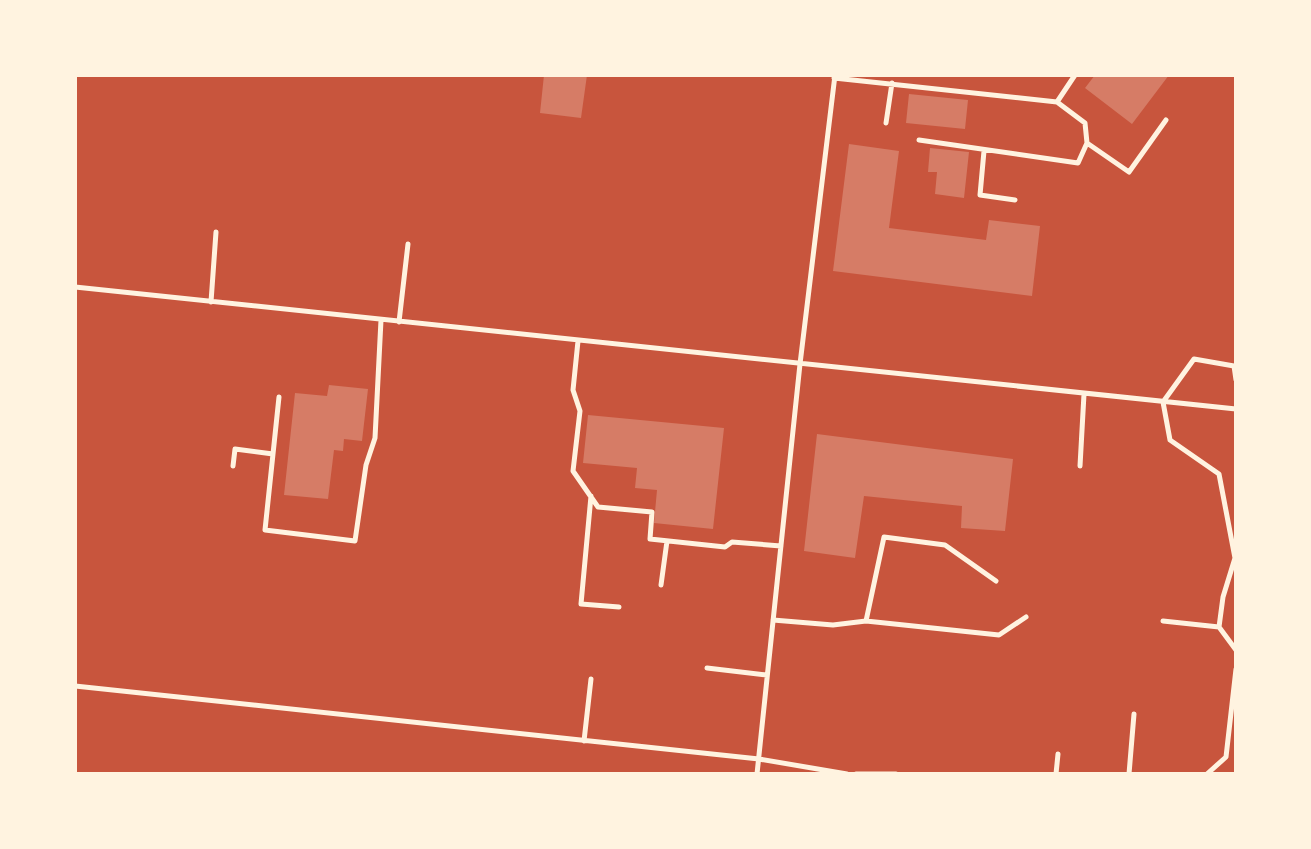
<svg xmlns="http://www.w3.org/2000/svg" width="1311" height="849" font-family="Rubik,sans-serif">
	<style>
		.building { fill: #d67c66 }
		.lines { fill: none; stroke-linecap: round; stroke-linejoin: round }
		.service { stroke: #fff3e0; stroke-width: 5 }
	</style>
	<rect width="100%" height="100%" fill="#c8553d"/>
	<path class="building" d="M544,75h43l-6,43 -41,-5z
		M1095,75h74l-37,49 -47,-36z
		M909,94l59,6 -3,29 -59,-6z
		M849,144l50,7 -10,77 97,12 3,-20 51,6 -8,70 -199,-25z
		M930,148l39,4 -5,46 -29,-4 2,-22h-9z
		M329,385l39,4 -6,52 -18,-2 -1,12 -9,-1 -6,49 -44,-4 11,-102 32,3z
		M588,415l136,13 -11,101 -59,-6 3,-33 -22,-2 2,-20 -54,-5z
		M817,434l196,25 -8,72 -44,-3 1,-22 -98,-10 -9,62 -51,-7z"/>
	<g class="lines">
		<path class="service" d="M834,78l223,24 18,-27
			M886,123l6,-40
			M919,140l159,23 9,-20 -2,-20 -28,-21
			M1087,143l42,29 37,-52
			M984,151l-4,44 35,5
			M75,287l1161,122
			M211,302l5,-70
			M399,322l9,-78
			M578,341l-5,49 7,21 -7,60 25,36 54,5 -2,27 75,8 7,-5 49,4
			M1236,380l-2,-14 -40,-7 -31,43 7,38 49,34 16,84 -12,39 -4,30 17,23
			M279,397l-14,133 90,11 11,-76 9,-27 6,-118
			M233,466l2,-17 38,5
			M1080,466l4,-72
			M591,496l-10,108 38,3
			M661,585l6,-44
			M773,620l60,5 33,-4 133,14 27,-18
			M866,621l18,-84 61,8 51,36
			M1163,621l56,6
			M707,668l60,7
			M75,686l684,73 88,15
			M584,741l7,-62
			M757,774l43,-410 35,-289
			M856,774h40
			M1056,774l2,-20
			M1129,774l5,-60
			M1207,774l19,-17 10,-88"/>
	</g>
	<rect width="1311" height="849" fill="none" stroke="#fff3e0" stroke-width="154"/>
</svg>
